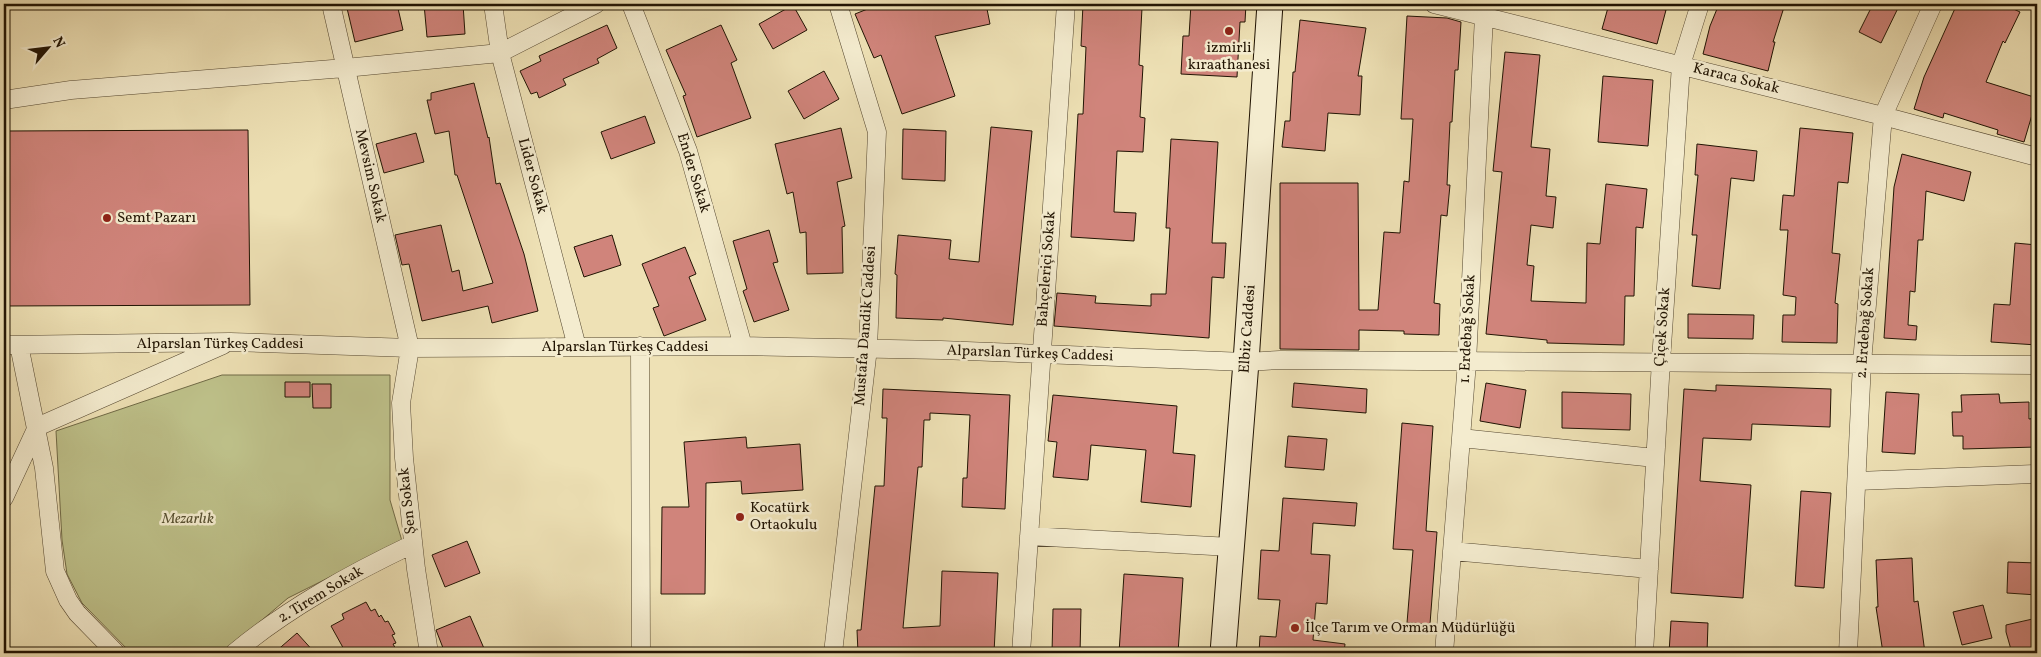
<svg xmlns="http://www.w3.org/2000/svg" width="2041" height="657" font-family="Vollkorn,serif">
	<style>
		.green { fill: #bec18a; stroke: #706a46 }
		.building { fill: #d0847b; stroke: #211403 }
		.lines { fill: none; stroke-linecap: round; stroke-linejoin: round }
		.street-casing { stroke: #544730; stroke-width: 19 }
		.secondary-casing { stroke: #211403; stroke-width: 27 }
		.street { stroke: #f4eccf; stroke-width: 18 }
		.secondary { stroke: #f4eccf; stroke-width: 25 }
		.poi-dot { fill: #8f2418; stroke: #f4eccf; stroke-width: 2 }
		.labels { text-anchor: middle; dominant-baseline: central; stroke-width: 5; stroke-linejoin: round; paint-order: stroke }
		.poi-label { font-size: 15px; fill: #211403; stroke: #f4eccf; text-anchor: start }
		.street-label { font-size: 15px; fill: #211403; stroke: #f4eccf }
		.park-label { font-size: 15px; font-style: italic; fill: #585132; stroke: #f4eccf }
	</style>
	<rect width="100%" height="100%" fill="#eee1b5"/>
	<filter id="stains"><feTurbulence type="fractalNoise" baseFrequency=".004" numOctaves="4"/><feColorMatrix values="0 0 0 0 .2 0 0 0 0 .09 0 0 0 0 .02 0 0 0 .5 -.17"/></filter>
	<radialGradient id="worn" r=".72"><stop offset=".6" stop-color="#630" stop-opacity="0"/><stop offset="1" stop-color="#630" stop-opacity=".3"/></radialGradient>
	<path class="green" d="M222,375h168v125l12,41 -114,57 -65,55h-92l-49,-50 -15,-29 -5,-34 -6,-109z"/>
	<path class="building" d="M346,4h51l6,26 -48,12z
		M424,4h39l2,30 -38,3z
		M880,4h106l4,20 -55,12 20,60 -53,18 -21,-59 -7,3 -19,-44z
		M1083,4l59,4 -3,57 4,1 -3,51 5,1 -2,34 -26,-1 -3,61 22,1 -2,28 -63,-4 7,-123h5l3,-67 -5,-1z
		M1191,4h55l-1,18h-5l-3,55 -56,-3 2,-38h6z
		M1609,4h34l23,6 -9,34 -55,-15z
		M1719,4h66l-12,38h2l-7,29 -65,-17 7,-28z
		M1873,4h27l-19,39 -22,-11z
		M1957,4h46l17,8 -15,31 -2,-2 -17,41 51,16 -13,44 -27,-8 1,-4 -54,-17 -1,5 -29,-9 10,-32z
		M793,5l14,25 -34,19 -14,-25z
		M1407,16l40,2 14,4 -3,48h-3l-3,52h-2l-3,63h3l-3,31 -6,-1 -7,88 6,1 -1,31 -35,-1v-3l-45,-1v20l-79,-1v-166h78l1,127h19l6,-78 16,1 4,-52 5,1 4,-63h-12z
		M1300,20l66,8 -8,48h4l-2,39 -32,-2 -3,38 -43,-4 3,-26h5l3,-49h2z
		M607,25l10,23 -20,11 2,4 -36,16 3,6 -27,13 -2,-6 -6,2 -11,-23 21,-10 -2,-5z
		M721,25l16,35 -6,3 20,55 -54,19 -14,-41 3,-1 -20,-45z
		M1505,52l35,3 -9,92 19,2 -4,47 10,1 -3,31 -22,-3 -4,40 7,1 -3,35 55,2 1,-60 13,1 6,-60 41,5 -4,39 -7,-1 -2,69h-9l-1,49 -77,-2v-3l-61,-6 16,-162 -9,-1z
		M824,71l15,28 -35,20 -16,-28z
		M1603,76l50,4 -5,66 -50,-4z
		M474,83l14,55 1,-1 7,47 4,-1 24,71 14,57 -46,12 -4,-17 -66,15 -13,-57 -7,1 -7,-30 46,-10 11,47 7,-2 4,21 30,-8 -36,-108h-2l-6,-44 -14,3 -8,-34h4v-7z
		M645,116l10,27 -44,16 -10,-27z
		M991,127l41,4 -19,194 -70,-7v2l-47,-2 1,-43 -2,-1 3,-39 53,5 -2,19 30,3z
		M841,128l11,50 -15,4 8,44 -3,1 1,46 -36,1 -1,-42 -6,1 -7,-41 -6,2 -12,-50z
		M1800,128l53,5 -5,50 -10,-1 -6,71 8,1 -5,49 3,1 -1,39 -55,-1 1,-27h12l1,-18 -13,-2 5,-65h-8l3,-35 11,1z
		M903,129l43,2 -1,50 -43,-2z
		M248,130l2,175 -246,1v-175z
		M416,133l8,29 -40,11 -8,-29z
		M1171,139l47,3 -6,101h14l-2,35 -12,-1 -3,61 -155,-12 3,-33 39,3 -1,7 56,3v-12h15l4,-66h-4z
		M1697,144l60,7 -3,30 -23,-3 -11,111 -28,-3 5,-51h-5l6,-60h-3z
		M1902,154l69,18 -7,29 -38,-10 -3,49h-5l-3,52 -5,-1 -2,34 9,1 -1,14 -32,-2 10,-151z
		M769,230l9,32 -5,1 16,47 -35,12 -11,-31 4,-2 -14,-48z
		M612,235l9,30 -37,12 -10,-30z
		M2015,243l22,2v100l-46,-3 3,-38 16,1z
		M685,247l11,27 -7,3 17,43 -42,16 -11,-28 6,-2 -17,-42z
		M1688,314l66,1 -1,24 -65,-1z
		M285,382h25v15h-25z
		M1294,383l73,6 -1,24 -74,-6z
		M1486,383l40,7 -6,38 -40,-7z
		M312,384h19v24h-18z
		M1716,385l115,4 -1,38 -78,-3 -1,16 -48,-2 -3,43 51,4 -8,113 -72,-5 13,-204 32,2z
		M883,389l127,6 -5,114 -43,-2 1,-29h4l3,-63 -40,-2v7h-6l-2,47h-4l-15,161 37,-2 2,-55 56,2 -4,80h-136l-1,-23h4l14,-144h9l3,-68h-5z
		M1562,392l69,2 -1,36 -68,-2z
		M1886,392l33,2 -4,60 -33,-2z
		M1999,394l1,9 29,-1v17l7,-1 1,29 -74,2v-13h-10l-1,-24h10l-1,-17z
		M1053,395l124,11 -4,47 22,2 -4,52 -50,-5 5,-52 -55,-5 -3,35 -35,-3 4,-35 -9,-1z
		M1402,423l31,3 -7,105 11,1 -7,92 -23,-1 6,-73 -20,-1z
		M1288,436l39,3 -3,31 -39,-3z
		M746,437l1,11 53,-4 3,46 -61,4 -1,-13 -35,2 -1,111h-44l1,-87h27l-5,-65z
		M1801,491l30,2 -7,95 -29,-2z
		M1283,498l74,5 -2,23 -42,-3 -2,31 19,1 -3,49 -11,-1 -3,37 32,4 -1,9h-85l1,-17 16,1 4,-37 -22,-1 3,-49 18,1z
		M467,541l13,32 -35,14 -13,-32z
		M1912,558l2,44 4,-1 7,52h-42l-7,-46h2l-2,-47z
		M2008,562l29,1v32l-30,-2z
		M1124,574l59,4 -5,75h-59z
		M366,602l5,9 4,-2 4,8 2,-2 4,7 3,-1 7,13 -3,1 4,8 -3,1 5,9h-52l-15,-27 13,-7 -2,-5z
		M1983,605l9,33 -30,7 -9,-33z
		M1053,609h28l-1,44h-28z
		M470,616l16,37h-41l-9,-23z
		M2037,618v32l-12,3h-13l-6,-21v-7z
		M1671,621l37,2 -1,30h-38z
		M297,633l18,20h-41z"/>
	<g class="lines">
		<defs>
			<path id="street" d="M331,4l79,344 -9,55 3,55 12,111 13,84
				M493,4l7,49 77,294
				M631,4l57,147 55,195
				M1434,4l449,112 154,41
				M4,100l67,-10 274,-22 155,-15 96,-49
				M4,345l226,-3 180,6 333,-2 198,4 305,12 34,-2 757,5
				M19,345l25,123 11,103 13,29 9,13 39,40
				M640,346l1,307
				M1461,438l194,20
				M1857,481l180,-7
				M4,498l33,-71 186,-82
				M1029,536l202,11
				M1452,551l197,18
				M234,653c54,-45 116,-79 179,-109
				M833,653l35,-305 9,-216 -39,-128
				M1021,653l45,-649
				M1444,653l23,-291 17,-346 3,-12
				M1644,653l17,-292 20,-296 19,-61
				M1848,653l14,-290 21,-247 50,-112"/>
			<path id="secondary" d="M1223,653l23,-291 24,-358"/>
		</defs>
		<use href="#street" class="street-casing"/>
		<use href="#secondary" class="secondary-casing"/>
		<use href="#street" class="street"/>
		<use href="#secondary" class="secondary"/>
	</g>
	<g class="poi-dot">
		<circle cx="1229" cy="31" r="5"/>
		<circle cx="107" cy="218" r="5"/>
		<circle cx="740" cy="517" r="5"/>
		<circle cx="1295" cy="628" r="5"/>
	</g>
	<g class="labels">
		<g class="poi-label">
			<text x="1229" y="48" text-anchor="middle">izmirli<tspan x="1229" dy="17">kıraathanesi</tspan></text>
			<text x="117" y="218">Semt Pazarı</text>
			<text x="750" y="508">Kocatürk<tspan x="750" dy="17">Ortaokulu</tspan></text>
			<text x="1305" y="628">İlçe Tarım ve Orman Müdürlüğü</text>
		</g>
		<g class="street-label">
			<text transform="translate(1736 79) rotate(14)">Karaca Sokak</text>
			<text transform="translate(693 173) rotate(73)">Ender Sokak</text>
			<text transform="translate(370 176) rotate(77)">Mevsim Sokak</text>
			<text transform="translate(532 176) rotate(75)">Lider Sokak</text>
			<text transform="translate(1047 269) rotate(-86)">Bahçeleriçi Sokak</text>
			<text transform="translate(1866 323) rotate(-86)">2. Erdebağ Sokak</text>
			<text transform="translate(866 326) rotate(-86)">Mustafa Dandik Caddesi</text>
			<text transform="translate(1663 327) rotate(-86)">Çiçek Sokak</text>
			<text transform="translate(1248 329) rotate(-86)">Elbiz Caddesi</text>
			<text transform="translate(1468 329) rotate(-87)">1. Erdebağ Sokak</text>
			<text x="220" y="344">Alparslan Türkeş Caddesi</text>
			<text x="625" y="347">Alparslan Türkeş Caddesi</text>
			<text transform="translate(1030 354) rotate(2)">Alparslan Türkeş Caddesi</text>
			<text transform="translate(408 501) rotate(-96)">Şen Sokak</text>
			<text transform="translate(321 595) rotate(-31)">2. Tirem Sokak</text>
		</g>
		<g class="park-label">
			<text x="188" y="519">Mezarlık</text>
		</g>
	</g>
	<rect width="2041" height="657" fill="none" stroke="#eee1b5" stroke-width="20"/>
	<rect x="5" y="5" width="2031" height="647" fill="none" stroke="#211403" stroke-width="2.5"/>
	<rect x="10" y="10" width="2021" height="637" fill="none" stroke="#211403"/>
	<g transform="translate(48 48) rotate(62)" stroke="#f4eccf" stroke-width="4" paint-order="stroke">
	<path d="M0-4L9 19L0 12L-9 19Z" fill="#211403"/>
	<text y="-8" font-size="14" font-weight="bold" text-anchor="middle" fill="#211403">N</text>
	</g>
	<rect width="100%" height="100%" filter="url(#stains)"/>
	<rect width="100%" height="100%" fill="url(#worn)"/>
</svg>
